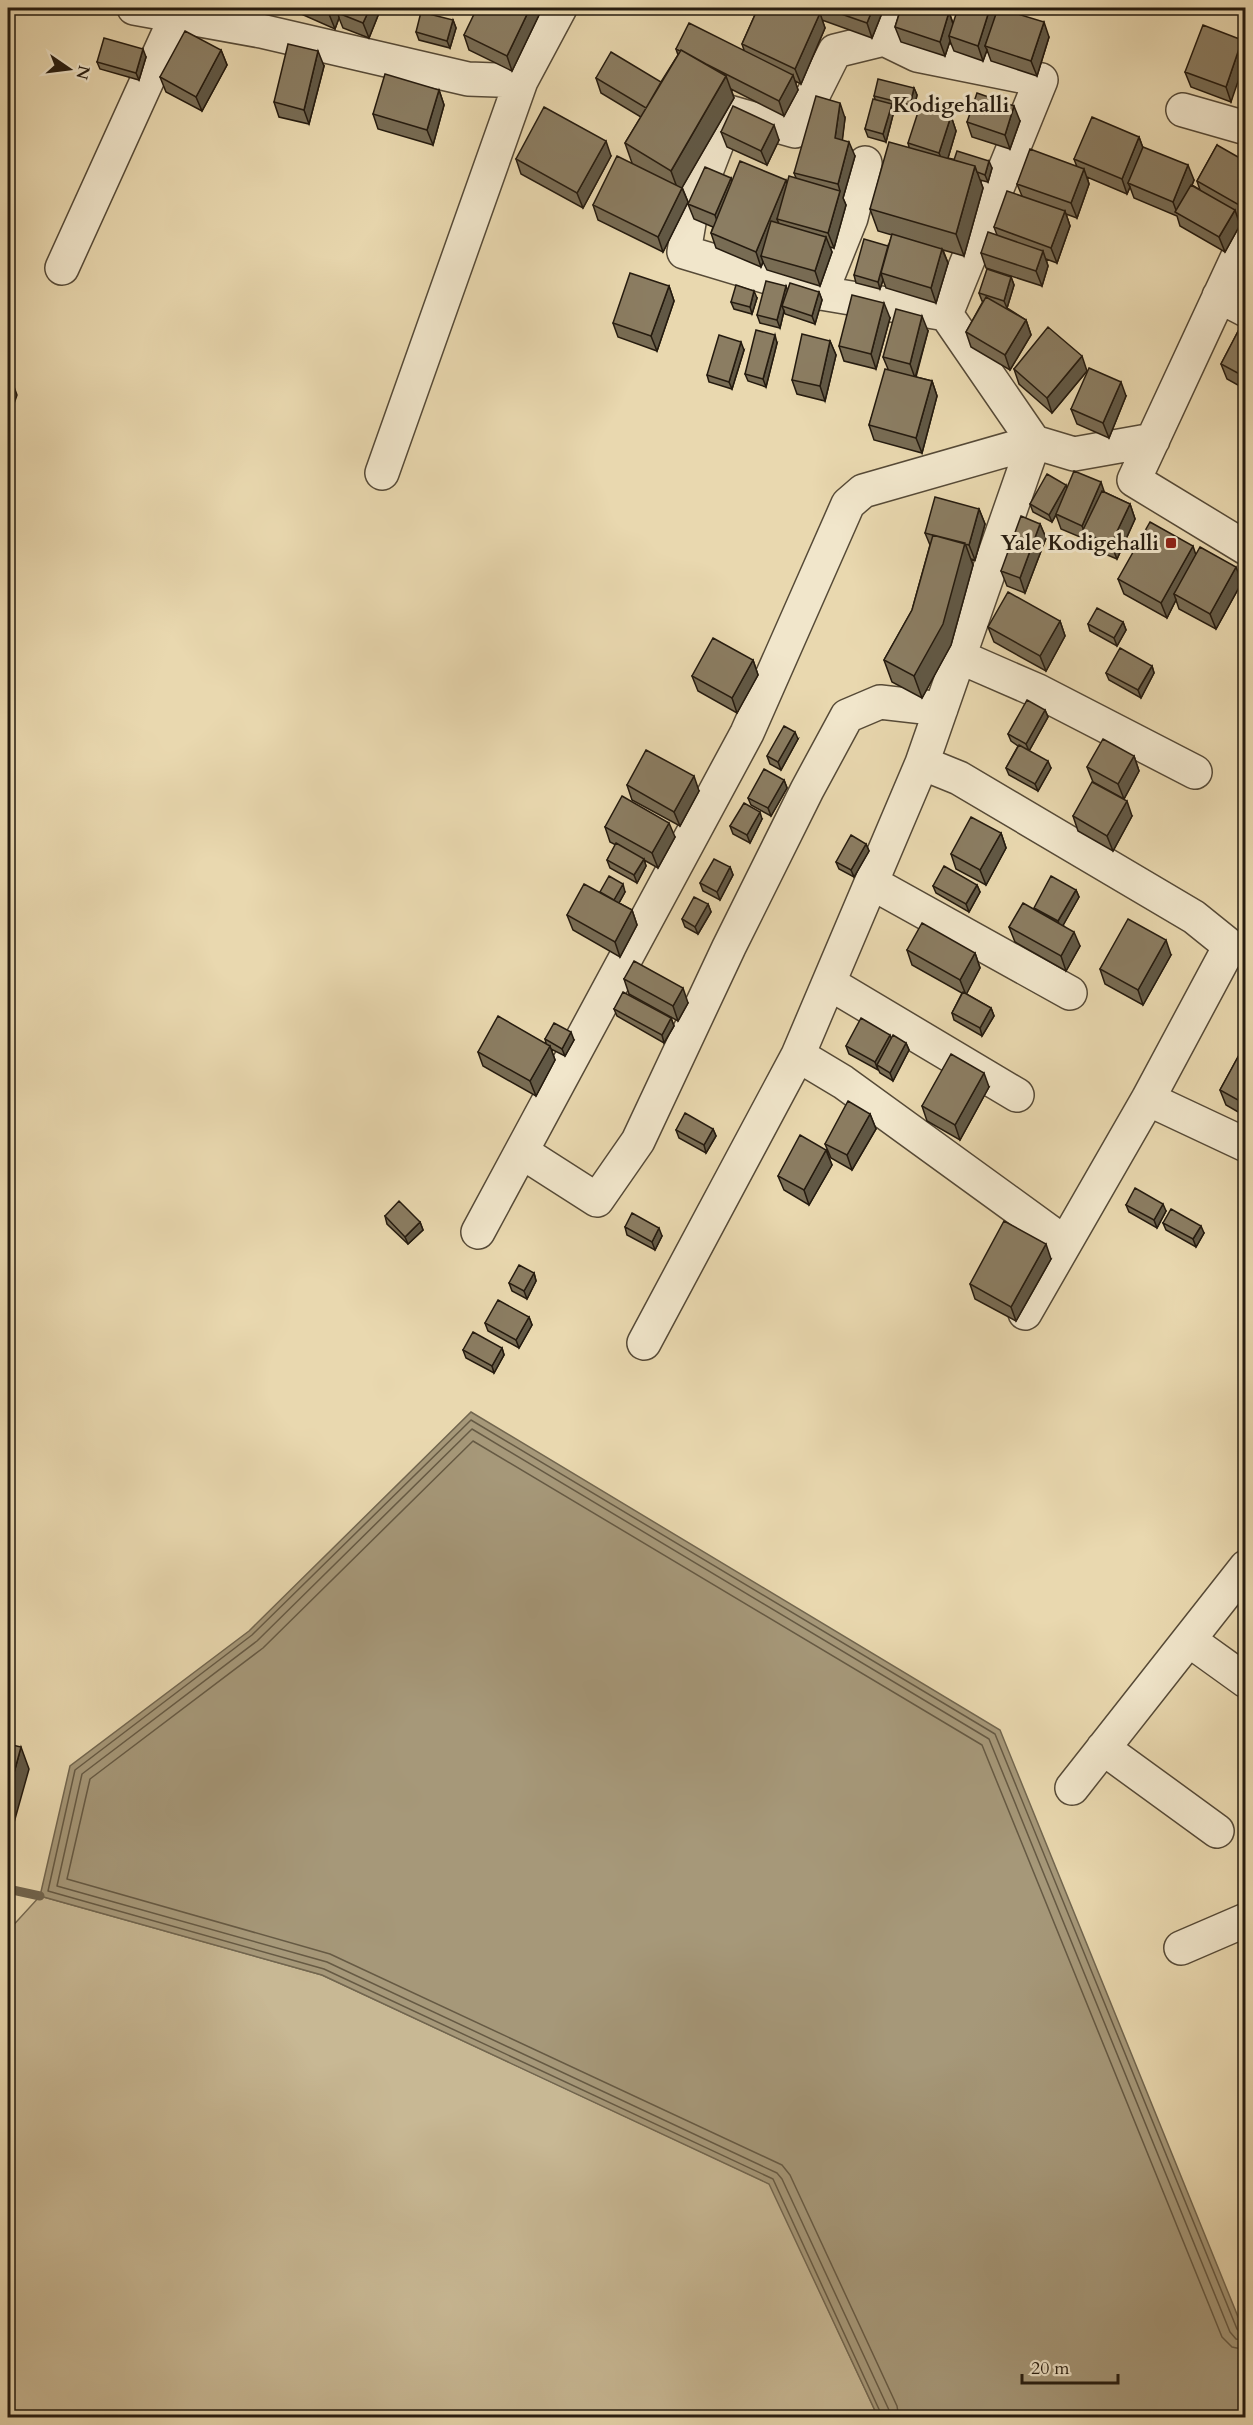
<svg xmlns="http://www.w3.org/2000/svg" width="1253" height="2425" font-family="Cardo,serif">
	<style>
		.green { fill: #c8b894; stroke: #766a52; stroke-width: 1.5 }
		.water { fill: #a69879; stroke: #72664f; stroke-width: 1.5 }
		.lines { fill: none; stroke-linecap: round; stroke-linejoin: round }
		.shore { stroke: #665a44; stroke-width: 1.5 }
		.stream { stroke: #72664f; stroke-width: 9 }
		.minor-casing { stroke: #564a37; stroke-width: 36 }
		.minor { stroke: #f1e6cb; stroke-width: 33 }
		.wall { fill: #786c54; stroke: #251b0f; stroke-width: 1.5 }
		.shaded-wall { fill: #615845; stroke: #251b0f; stroke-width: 1.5 }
		.building { fill: #8b7d62; stroke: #251b0f; stroke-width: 1.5 }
		.poi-dot { fill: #8f2418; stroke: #f1e6cb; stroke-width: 2 }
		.labels { text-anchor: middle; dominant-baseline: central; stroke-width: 6; stroke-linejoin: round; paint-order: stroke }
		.poi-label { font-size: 21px; font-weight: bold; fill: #251b0f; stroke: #f1e6cb; text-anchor: end }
		.neighbourhood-label { font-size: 22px; font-weight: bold; fill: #251b0f; stroke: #f1e6cb }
	</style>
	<rect width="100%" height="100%" fill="#e9d8af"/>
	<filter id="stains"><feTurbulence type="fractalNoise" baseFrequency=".00333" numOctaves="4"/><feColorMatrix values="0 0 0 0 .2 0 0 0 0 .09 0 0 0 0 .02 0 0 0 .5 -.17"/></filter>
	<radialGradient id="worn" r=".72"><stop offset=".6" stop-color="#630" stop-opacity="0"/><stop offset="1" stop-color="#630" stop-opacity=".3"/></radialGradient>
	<path class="green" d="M40,1896l282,79 448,209 108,233h-870v-486z"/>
	<path class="water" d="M471,1412l529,318 245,604v83h-367l-109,-233 -447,-209 -282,-79 30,-130 179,-135z"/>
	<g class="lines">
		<path class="shore" d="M883,2418l-110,-239 -449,-210 -276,-78 27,-121 177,-135 219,-215 524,314 242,595 4,4 5,1
			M890,2418l-1,-8 -107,-231 -5,-6 -450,-211 -270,-76 25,-112 175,-133 215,-212 517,310 241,593 6,7 10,2
			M899,2418l-2,-12 -107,-231 -8,-10 -452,-211 -263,-75 23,-100 173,-131 210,-207 509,304 240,592 10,10 14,3"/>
		<path class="stream" d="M8,1889l32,7"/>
		<defs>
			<path id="minor" d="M134,8l127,23 207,48 53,2 39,-73
				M884,39l14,-31
				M1183,110l63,18
				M1246,239l-112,241 112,68
				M62,268l114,-251
				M821,293l125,21
				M1219,296l27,14
				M382,473l139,-392
				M960,657l78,34 157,81
				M922,763l37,15 235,139 36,29 16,6
				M872,883l198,110
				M829,983l188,112
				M798,1055l45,27 222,161
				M1148,1099l98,46
				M522,1152l75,48 41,-59 91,-194 78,-157 40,-74 33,-14 61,7
				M478,1232l269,-499 101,-229 15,-13 171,-49 40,12 79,-14
				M1025,1313l123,-214 82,-153
				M644,1343l154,-288 124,-292 112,-321 -88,-128 95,-234 -124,-25 -33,-16 -49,12 -40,80 -66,-19 -38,99 -7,41 137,41 30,-75 14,-55
				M1189,1640l57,41
				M1103,1748l114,83
				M1072,1788l174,-221
				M1181,1948l65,-28"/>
		</defs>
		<use href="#minor" class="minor-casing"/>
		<use href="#minor" class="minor"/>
	</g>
	<path class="wall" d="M299,8h82l-12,30 -26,-10 -4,-10 -4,11 -34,-15z
		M758,8h122l2,5 -10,25 -50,-18 3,8 -24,56 -6,-3 3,9 -14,26 -53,-27 3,9 -52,89 6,15 -25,50 -65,-32 -5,-15 39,-42 -7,-20 16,-26 -40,-24 -5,-15 65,4 17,-27 -2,-6 68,1 -2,-6z
		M901,8h45l-1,3 4,1 4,11 44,-15v1l52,28 -12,39 -46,-15 -4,-11 -4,11 -29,-10 -4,-10 -5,15 -44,-14 -6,-15z
		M540,13l-28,58 -43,-21 -5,-15z
		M453,20l3,8 -6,20 -31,-8 -3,-8z
		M1242,40l-11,62 -40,-15 -6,-15z
		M221,50l6,15 -25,46 -36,-19 -6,-15z
		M146,57l-7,23 -39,-11 -3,-7z
		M324,66l-15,58 -30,-7 -5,-15z
		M914,88l3,7 -4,17 -20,-5 1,4 -8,31 -18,-5 -3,-8 10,-30 -1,-3z
		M439,90l5,15 -11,40 -55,-16 -5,-15z
		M951,116l5,15 -8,27 44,10 -4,14 -8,-2 3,8 -19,68 -21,-6 5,13 -12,40 -50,-15 -3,-8 -3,9 -24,-6 -2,-8 34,-28 4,-12 -14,-4 -8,-22 39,-62 -1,-4z
		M845,118l-3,22 13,16 -12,42 3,7 -12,43 -4,-1 2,5 -12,34 -53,-16 -4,-8 -2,5 -45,-19 -5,-15 2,-6 -19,-8 -6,-15 43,-26 1,3 55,3 9,-6 -2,-5z
		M1020,121l-10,28 -38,-12 -5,-15z
		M721,132l58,8 -12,25 -40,-18z
		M1139,137l4,11 51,32 -2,5 8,5 -3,-9 20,-36 28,75 -8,-4 3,9 -15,27 -45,-26 -3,-10 -43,-18 -4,-11 -3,7 -40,-17 2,7 -12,34 -11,-4 4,12 -13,37 -11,-4 2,7 -6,20 -56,-18 -5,-15 16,-18 -3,-8 28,-31 -5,-12 60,-17 -3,-8z
		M611,156l-28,52 -62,-34 -5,-15z
		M1011,277l3,8 -7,23 19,12 5,15 -21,35 -39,-23 -5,-15 17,-31h-1l-3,-8z
		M669,286l5,15 -17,50 -39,-14 -5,-14z
		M786,286l1,5 32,1 3,8 -7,24 -30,-10 -1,-3 -4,17 -20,-5 -3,-8z
		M757,298l-5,16 -18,-5 -3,-7z
		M890,318l-14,51 -32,-8 -5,-15z
		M1245,318v71l-18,-10 -6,-15z
		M928,331l-12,46 16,4 5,15 -15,57 -48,-13 -5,-15 19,-56 -5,-12z
		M830,341l6,14 -11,46 -28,-7 -5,-14z
		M777,343l-11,44 -18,-6 -3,-7z
		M744,350l-12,39 -23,-7 -2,-7z
		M1014,369l73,2 -35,42 -33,-29z
		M1126,396l-17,42 -32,-14 -6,-15z
		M1067,488l37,4 26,12 5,15 -18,40 -29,-12 -3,-8 -24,-10 -5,-14 -4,7 -19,-10 -3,-8z
		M979,509l6,15 -10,36 -4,-1 2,6 -22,80 -29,53 -30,-16 -8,-22 28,-50 18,-65 -5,-12z
		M1040,524l6,14 -21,55 -18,-7 -6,-15z
		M1196,554l46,28 -26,47 -37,-20 -3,-9 -9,18 -43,-24 -6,-15z
		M1060,621l5,15 -19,35 -52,-29 -6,-15z
		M1123,622l3,8 -9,16 -27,-15 -2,-7z
		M753,660l5,15 -21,38 -39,-22 -6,-15z
		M1152,666l2,7 -13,25 -32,-18 -3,-7z
		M1045,710l3,7 -19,34 22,17 -13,23 -29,-16 -3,-7 12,-22 -7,-5 -3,-7z
		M798,739l-17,31 -11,-6 -3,-8z
		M1134,756l5,15 -15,28 -31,-17 -6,-15z
		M784,780l3,8 -16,28 -20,-11 -3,-7z
		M627,785l72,6 -19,35 -48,-26z
		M1073,816h59l-19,35 -35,-20z
		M762,819l-12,24 -17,-9 -3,-8z
		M605,827l70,10 -17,31 -14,-8 2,6 -9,17 -27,-15 -3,-8 9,-15 -6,-3z
		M1001,833l5,15 -20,37 -30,-16 -5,-15z
		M866,844l3,7 -15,26 -15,-8 -3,-7z
		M730,867l3,8 -13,25 -17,-9 -3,-8z
		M977,885l3,7 -11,20 -33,-19 -3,-7z
		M1076,890l3,7 -16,28 17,21 -14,25 -51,-29 -6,-15 25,-18z
		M600,892h25l-6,11 13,7 5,15 -17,32 -47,-27 -6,-15z
		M708,904l3,8 -13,22 -13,-7 -3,-8z
		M907,950l68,3 5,15 -14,26 25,14 3,8 -12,20 -28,-16 -2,-7 10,-20 -50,-28z
		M1171,955l-28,50 -38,-21 -5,-15z
		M624,979l64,24 -10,18 -49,-27z
		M614,1009l57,9 3,8 -10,17 -47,-27z
		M891,1038l15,5 3,7 -16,31 -13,-8 -2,-4v1l-29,-16 -3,-8z
		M545,1039l29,1 -9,16 -14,-7 4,11 -19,36 -53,-30 -5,-14 68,-9z
		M1245,1044v72l-19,-11 -6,-15z
		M989,1087l-29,53 -33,-19 -5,-15z
		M870,1114l6,15 -24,41 -21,-12 -6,-14z
		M713,1129l3,7 -10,17 -27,-15 -3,-8z
		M826,1150l6,15 -23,40 -25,-15 -6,-14z
		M1126,1205l40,6 -9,17 -28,-16z
		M385,1216l35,6 3,8 -15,14 -21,-20z
		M1163,1223l41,10 -8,14 -30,-17z
		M625,1227l37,9 -7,14 -28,-15z
		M1051,1259l-35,62 -41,-22 -5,-15z
		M534,1273l2,8 -9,18 -15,-8 -3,-8z
		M529,1317l3,8 -13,23 -31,-17 -3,-8z
		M502,1348l2,7 -10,18 -28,-15 -3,-8z"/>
	<path class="shaded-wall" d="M332,8h12l-6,5 1,5 -4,11 -6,-15z
		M370,8h11l-12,30 -6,-15z
		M530,8h8l2,5 -28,58 -5,-15z
		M873,8h7l2,5 -10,25 -5,-15z
		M940,8h6l-2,10z
		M990,8h7l1,4 -13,34 2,4 -4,11 -5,-15z
		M949,12l5,15 -5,9 1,5 -5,15 -5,-14z
		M820,13l5,15 -24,56 -6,-15z
		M453,20l3,8 -6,20 -3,-7z
		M1044,22l5,15 -12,39 -6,-15z
		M1242,40l3,8v13l-14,41 -5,-15z
		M143,49l3,8 -7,23 -3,-7z
		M221,50l6,15 -25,46 -6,-14z
		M318,51l6,15 -15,58 -5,-14z
		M793,75l5,15 -14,26 -5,-15z
		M726,76l8,22 -55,95 -8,-22z
		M914,88l3,7 -4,17 -3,-7z
		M439,90l5,15 -11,40 -6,-15z
		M840,103l5,15 -4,34 -6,-14z
		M892,104l2,7 -8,31 -3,-8z
		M1014,106l6,15 -10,28 -5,-14z
		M951,116l5,15 -11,37 -6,-15z
		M774,125l5,15 -12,25 -6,-14z
		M1139,137l5,14 -16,32 2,4 -3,7 -5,-15z
		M606,141l5,15 -28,52 -6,-15z
		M849,142l6,14 -12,42 3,7 -12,43 -6,-15 12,-42 -2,-7z
		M989,161l3,7 -4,14 -3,-7z
		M1188,165l6,15 -14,34 -3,-1 -4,-11z
		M975,166l8,22 -19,68 -8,-22z
		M1084,169l5,15 -12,34 -6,-15z
		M731,178l5,15 -16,37 -5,-15z
		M786,180l5,14 -14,25 2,5 -18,32 2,6 -2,5 -5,-15z
		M682,188l6,14 -25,50 -5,-15z
		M1245,194v26l-6,-15z
		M1235,210l5,15 -15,27 -6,-15z
		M1065,211l5,15 -13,37 -6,-15z
		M826,237l6,15 -12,34 -5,-15z
		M888,246l2,7 -9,20 2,7 -3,9 -2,-7z
		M942,249l6,14 -12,40 -5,-15z
		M1043,251l5,15 -6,20 -6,-15z
		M1011,277l3,8 -7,23 -3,-7z
		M669,286l5,15 -17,50 -6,-15z
		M786,286l3,8 -7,12 2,5 -4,17 -3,-8z
		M754,291l3,7 -5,16 -2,-7z
		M819,292l3,8 -7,24 -3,-8z
		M884,303l6,15 -14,51 -5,-15z
		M922,316l6,15 -13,47 -5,-14z
		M1026,320l5,15 -21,35 -5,-15z
		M775,335l2,8 -11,44 -3,-8z
		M830,341l6,14 -11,46 -5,-15z
		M741,342l3,8 -12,39 -3,-7z
		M1082,356l5,15 -35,42 -5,-15z
		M9,373l8,22 -9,26v-44z
		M932,381l5,15 -15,57 -6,-15z
		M1121,382l5,14 -17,42 -6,-15z
		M1101,482l5,15 -21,36 -3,-7z
		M1066,485l2,7 -16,30 -3,-7z
		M1130,504l5,15 -18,40 -6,-15z
		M979,509l6,15 -10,36 -6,-15z
		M1040,524l6,14 -21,55 -5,-15z
		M965,543l8,22 -22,80 -29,53 -8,-22z
		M1193,546l5,15 -24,33 2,6 -9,18 -6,-15z
		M1236,567l6,15 -26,47 -6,-15z
		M1060,621l5,15 -19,35 -6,-15z
		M1123,622l3,8 -9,16 -3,-8z
		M753,660l5,15 -21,38 -5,-15z
		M1152,666l2,7 -13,25 -3,-8z
		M1045,710l3,7 -19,34 -3,-7z
		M795,732l3,7 -17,31 -3,-8z
		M1134,756l5,15 -15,28 -6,-15z
		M1048,761l3,7 -13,23 -3,-7z
		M694,776l5,15 -19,35 -6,-14z
		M784,780l3,8 -16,28 -3,-8z
		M1127,801l5,15 -19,35 -6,-15z
		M760,812l2,7 -12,24 -3,-8z
		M669,823l6,14 -17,31 -6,-15z
		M1001,833l5,15 -20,37 -6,-15z
		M866,844l3,7 -15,26 -3,-7z
		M644,859l2,7 -9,17 -3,-8z
		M730,867l3,8 -13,25 -3,-8z
		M623,884l2,8 -10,18 -3,-8z
		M977,885l3,7 -11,20 -3,-8z
		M1076,890l3,7 -18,32 -3,-8z
		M708,904l3,8 -13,22 -3,-7z
		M632,910l5,15 -17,32 -5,-15z
		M1074,932l6,14 -14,25 -5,-15z
		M1166,940l5,15 -28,50 -5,-15z
		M975,953l5,15 -14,27 -6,-15z
		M683,988l5,15 -10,18 -5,-15z
		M991,1008l3,8 -12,20 -2,-8z
		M671,1018l3,8 -10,17 -2,-8z
		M571,1032l3,8 -9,16 -3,-7z
		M890,1035l3,7 -16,23 1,5 -3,-8z
		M906,1043l3,7 -16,31 -3,-8z
		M550,1046l5,14 -19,36 -6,-15z
		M984,1073l5,14 -29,53 -5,-15z
		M870,1114l6,15 -24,41 -5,-15z
		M713,1129l3,7 -10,17 -2,-8z
		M826,1150l6,15 -23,40 -5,-15z
		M1163,1204l3,7 -9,17 -3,-8z
		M420,1222l3,8 -15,14 -3,-7z
		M1201,1226l3,7 -8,14 -3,-8z
		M659,1228l3,8 -7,14 -3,-8z
		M1046,1244l5,15 -35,62 -5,-14z
		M534,1273l2,8 -9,18 -3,-8z
		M529,1317l3,8 -13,23 -3,-8z
		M502,1348l2,7 -10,18 -2,-7z
		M21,1747l8,22 -21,75v-49z"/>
	<path class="building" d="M314,8h18l-3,6z
		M340,8h30l-7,15 -25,-10z
		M477,8h53l-23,48 -43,-21z
		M758,8h49l13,5 -25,56 -53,-25z
		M824,8h49l-6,15z
		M901,8h33l15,4 -9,30 -45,-15z
		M958,8h32l-12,38 -29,-10z
		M998,8l46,14 -13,39 -46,-15z
		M421,12l32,8 -6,21 -31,-9z
		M689,23l104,52 -14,26 -73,-37 -25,-14 -1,1 -4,-2z
		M1203,25l39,15 -16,47 -41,-15z
		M185,31l36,19 -25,47 -36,-20z
		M104,38l39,11 -7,24 -39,-11z
		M288,44l30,7 -14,59 -30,-8z
		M681,50l45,26 -55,95 -46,-28z
		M611,52l50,30 -15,26 -50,-30z
		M385,74l54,16 -12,40 -54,-16z
		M878,79l36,9 -4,17 -36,-9z
		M977,93l37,13 -9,29 -38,-13z
		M816,96l24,7 -5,35 14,4 -11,42 -44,-11z
		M873,99l19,5 -9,30 -18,-5z
		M733,106l41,19 -13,26 -40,-19z
		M920,106l31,10 -12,37 -31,-10z
		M544,107l62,34 -29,52 -61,-34z
		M1092,117l47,20 -17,42 -48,-20z
		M889,142l86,24 -19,68 -86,-25z
		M1217,145l28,16v33l-6,11 -42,-24z
		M1143,147l45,18 -15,37 -45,-19z
		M1030,149l54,20 -13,34 -54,-19z
		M957,151l32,10 -4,14 -8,-3 -2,-6 -21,-6z
		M617,156l65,32 -24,49 -65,-32z
		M740,161l46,19 -30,72 -45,-19z
		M705,167l26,11 -16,37 -27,-11z
		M789,176l51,15 -12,42 -51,-14z
		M1191,185l44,25 -16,27 -44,-25z
		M1007,191l58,20 -14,37 -57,-21z
		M771,221l55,16 -11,34 -54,-15z
		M988,232l55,19 -7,20 -55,-18z
		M892,234l50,15 -11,39 -50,-15z
		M864,239l24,7 -10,36 -24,-7z
		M987,269l24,8 -7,24 -25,-8z
		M630,273l39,13 -18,50 -38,-13z
		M766,281l20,5 -9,34 -20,-5z
		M790,283l29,9 -7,24 -30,-10z
		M736,285l18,6 -4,16 -19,-5z
		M852,295l32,8 -13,51 -32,-8z
		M986,297l40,23 -21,35 -39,-23z
		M896,309l26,7 -12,48 -27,-7z
		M1245,318v59l-24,-13z
		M1048,327l34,29 -35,42 -33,-29z
		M756,330l19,5 -12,44 -18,-5z
		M802,334l28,7 -10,45 -28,-6z
		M719,335l22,7 -12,40 -22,-7z
		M1089,368l32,14 -18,41 -32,-14z
		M885,369l47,12 -16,57 -47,-13z
		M1074,471l27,11 -19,44 -26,-12z
		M1047,474l19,11 -17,30 -19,-11z
		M1102,491l28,13 -19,40 -29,-12z
		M935,497l44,12 -10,36 -44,-12z
		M1021,516l19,8 -20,54 -19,-7z
		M1150,522l43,24 -32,57 -43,-24z
		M933,535l32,8 -22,81 -29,52 -30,-16 28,-50z
		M1200,547l36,20 -26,47 -36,-20z
		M1008,592l52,29 -20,35 -52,-29z
		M1097,608l26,14 -9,16 -26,-14z
		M713,638l40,22 -21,38 -40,-22z
		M1120,648l32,18 -14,24 -32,-17z
		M1027,700l18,10 -19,34 -18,-10z
		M784,726l11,6 -17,30 -11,-6z
		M1103,739l31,17 -16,28 -31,-17z
		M1019,745l29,16 -13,23 -29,-16z
		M646,750l48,26 -20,36 -47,-27z
		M764,769l20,11 -16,28 -20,-10z
		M1092,782l35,19 -20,35 -34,-20z
		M622,796l47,27 -17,30 -47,-26z
		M744,803l16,9 -13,23 -17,-9z
		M971,817l30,16 -21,37 -29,-16z
		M851,835l15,9 -15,26 -15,-8z
		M616,843l28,16 -10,16 -27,-15z
		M714,859l16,8 -13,25 -17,-9z
		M944,866l33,19 -11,19 -33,-18z
		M609,876l14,8 -9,16 -14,-8z
		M1051,876l25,14 -18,31 -24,-13z
		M584,884l48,26 -17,32 -48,-27z
		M694,897l14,7 -13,23 -13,-8z
		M1023,903l51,29 -13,24 -52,-29z
		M1128,919l38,21 -28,50 -38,-21z
		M922,923l53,30 -15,27 -53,-30z
		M634,961l49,27 -10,18 -49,-27z
		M623,992l48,26 -9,17 -48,-26z
		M963,992l28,16 -11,20 -28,-15z
		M498,1016l52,30 -20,35 -52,-29z
		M861,1018l29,17 -15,27 -29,-16z
		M554,1023l17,9 -9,17 -17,-10z
		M893,1035l13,8 -16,30 -13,-8z
		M1245,1044v60l-25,-14z
		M951,1054l33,19 -29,52 -33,-19z
		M848,1101l22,13 -23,41 -22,-11z
		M685,1113l28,16 -9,16 -28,-15z
		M800,1135l26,15 -22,40 -26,-14z
		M1135,1188l28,16 -9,16 -28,-15z
		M399,1201l21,21 -15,15 -20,-21z
		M1171,1209l30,17 -8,13 -30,-16z
		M632,1213l27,15 -7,14 -27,-15z
		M1004,1221l42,23 -35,63 -41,-23z
		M519,1265l15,8 -10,18 -15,-8z
		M498,1300l31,17 -13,23 -31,-17z
		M473,1332l29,16 -10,18 -29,-16z
		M8,1744l13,3 -13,48z"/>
	<rect class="poi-dot" x="1165" y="537" width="12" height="12" rx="3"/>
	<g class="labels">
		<g class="poi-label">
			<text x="1159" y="543">Yale Kodigehalli</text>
		</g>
		<g class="neighbourhood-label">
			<text x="951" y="105">Kodigehalli</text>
		</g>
	</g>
	<rect width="1253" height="2425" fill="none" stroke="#e9d8af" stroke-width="30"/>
	<rect x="9" y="9" width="1235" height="2407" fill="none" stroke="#251b0f" stroke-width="3"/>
	<rect x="15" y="15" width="1223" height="2395" fill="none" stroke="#251b0f" stroke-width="1.5"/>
	<g transform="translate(69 69) rotate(104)" stroke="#f1e6cb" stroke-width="4.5" paint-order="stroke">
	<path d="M0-4.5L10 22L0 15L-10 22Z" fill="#251b0f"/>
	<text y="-9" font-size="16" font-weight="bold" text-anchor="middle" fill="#251b0f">N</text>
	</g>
	<path d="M1022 2374v9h96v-9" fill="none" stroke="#251b0f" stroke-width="3"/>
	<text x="1031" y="2374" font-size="18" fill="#251b0f" stroke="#f1e6cb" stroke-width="4.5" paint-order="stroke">20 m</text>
	<rect width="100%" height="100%" filter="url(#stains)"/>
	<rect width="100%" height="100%" fill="url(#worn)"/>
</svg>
